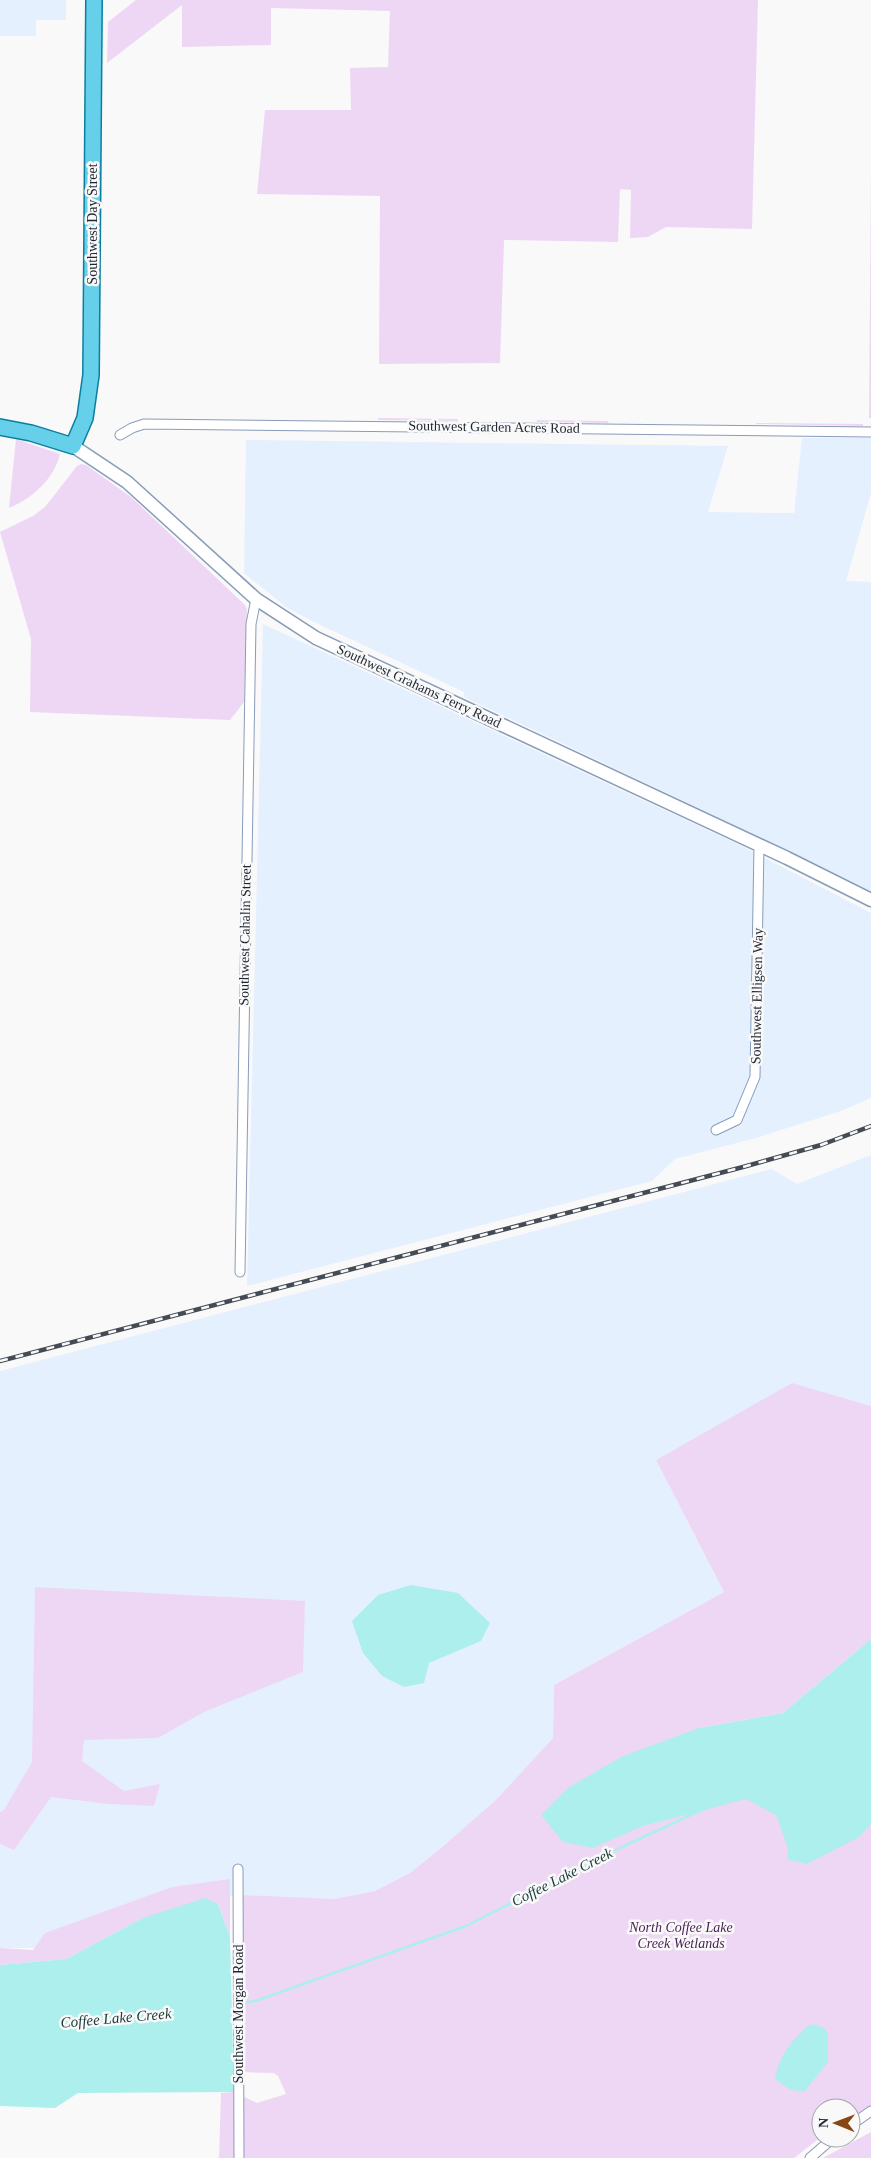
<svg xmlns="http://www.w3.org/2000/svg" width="871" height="2158" font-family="Georgia,serif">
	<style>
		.built { fill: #e5f0ff }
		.green { fill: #eed7f4 }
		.water { fill: #acefed }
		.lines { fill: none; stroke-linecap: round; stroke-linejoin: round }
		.stream { stroke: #acefed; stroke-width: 2.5 }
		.street-casing { stroke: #889cb8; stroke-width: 11 }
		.secondary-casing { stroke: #889cb8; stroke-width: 15 }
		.primary-casing { stroke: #0a7fa0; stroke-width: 18 }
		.street { stroke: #fff; stroke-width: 9 }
		.secondary { stroke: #fff; stroke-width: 12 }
		.primary { stroke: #66cfe9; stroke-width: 15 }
		.rail-casing { stroke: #444b54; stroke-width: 4.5 }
		.rail { stroke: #f9f9f9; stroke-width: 2.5; stroke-dasharray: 8; stroke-linecap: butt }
		.labels { text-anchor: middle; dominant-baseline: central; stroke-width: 5; stroke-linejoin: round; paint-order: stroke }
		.street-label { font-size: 14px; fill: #1e2631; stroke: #f9f9f9 }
		.park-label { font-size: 14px; font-style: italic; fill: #471f52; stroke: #f9f9f9 }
		.water-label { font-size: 15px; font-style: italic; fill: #1a3b3a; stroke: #f9f9f9 }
	</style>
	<rect width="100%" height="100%" fill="#f9f9f9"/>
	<path class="built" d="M0,0h66v20h-30v16h-36z
		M802,438h69v55l-25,88 25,1v312l-107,-55 -300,-142v-5l-150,-70 -28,-15 -42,-34 2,-133 482,6 -20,66 86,1z
		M263,624l477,221 131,68v185l-30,13 -85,27 -81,21 -23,22 -405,105z
		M871,1155v251l-79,-22 -136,76 68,132 -170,93 -1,53 -56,62 -56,48 -31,25 -35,18 -41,8 -150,-4 -145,53h-39v-577l772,-202 25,15z"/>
	<path class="green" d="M136,0h622l-6,229 -86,-2 -18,10 -18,1 1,-48 -11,-1 -2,53 -114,-2 -4,123 -121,1 1,-168 -123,-2 8,-84h86l-1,-42 38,-1 2,-56 -119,-3v37l-89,2v-42l-75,58 1,-41z
		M871,172v246h-2z
		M378,418l80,1v2l-80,-1z
		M537,420l71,1v2l-71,-1z
		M756,423l107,1v2l-107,-2z
		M16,439l44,15c-6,25 -28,45 -51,54z
		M81,464l5,1 45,32 114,108 2,5 -3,92 -14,18 -200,-8 1,-73 -31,-107 33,-16 12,-9 32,-41z
		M792,1383l79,23v233l-88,74 -84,15 -59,99 62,-18 28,-13 141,-81v396l-20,14v-17h-30v29l-27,21h-575l2,-65 13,-1 23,11 29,-9 -8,-18 -4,-3 -33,-1 -1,-177 94,4 41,-8 35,-18 31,-25 55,-48 57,-62 1,-53 170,-93 -68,-132z
		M35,1587l270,14 -2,71 -99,40 -46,26 -74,2 -2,21 42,30 36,-7 -6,22 -46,-2 -57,-7 -37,53 -14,-6v-32l4,-2 28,-48z
		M230,1879v58l-12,-33 -75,14 -77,41 -66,6v-17l33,2 12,-17 127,-46z
		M871,2132v26h-48z"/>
	<path class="water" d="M411,1585l47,8 32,30 -9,18 -52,22 -5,20 -20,4 -22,-11 -19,-23 -11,-32 26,-26z
		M871,1639v185l-12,13 -52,27 -19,-4 -1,-15 -11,-30 -30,-16 -106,28 -47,21 -30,-6 -22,-27 28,-28 54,-31 76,-28 84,-15z
		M205,1898l13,6 12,33 4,155 -156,1 -23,15 -55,-2v-141l66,-6 77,-41z
		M810,2024l13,3 5,6v29l-24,30 -15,-3 -14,-10c4,-24 17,-39 35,-55z"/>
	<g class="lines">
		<path class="stream" d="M241,2004l17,-4 208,-74 156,-79 86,-40"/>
		<defs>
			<path id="street" d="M120,435l12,-7 12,-4 727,8
				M716,1130l21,-10 18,-43 4,-232
				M240,1272l11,-648 5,-25
				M238,1869l1,289
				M851,2125l20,-14
				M810,2158l23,-20"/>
			<path id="secondary" d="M73,446l54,36 129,117 60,39 471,220 84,42"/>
			<path id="primary" d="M0,427l31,6 42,13 12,-28 6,-43 3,-375"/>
		</defs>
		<use href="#street" class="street-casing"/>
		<use href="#secondary" class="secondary-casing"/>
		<use href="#primary" class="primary-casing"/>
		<use href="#street" class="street"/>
		<use href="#secondary" class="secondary"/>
		<use href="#primary" class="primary"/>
		<defs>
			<path id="rail" d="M0,1361l743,-194 78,-22 50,-19"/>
		</defs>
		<use href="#rail" class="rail-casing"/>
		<use href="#rail" class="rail"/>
	</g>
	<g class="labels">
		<g class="street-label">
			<text transform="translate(92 224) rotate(-90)">Southwest Day Street</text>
			<text transform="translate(494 427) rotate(1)">Southwest Garden Acres Road</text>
			<text transform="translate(419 686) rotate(25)">Southwest Grahams Ferry Road</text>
			<text transform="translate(245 935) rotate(-89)">Southwest Cahalin Street</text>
			<text transform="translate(757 996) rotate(-89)">Southwest Elligsen Way</text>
			<text transform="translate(238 2014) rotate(-90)">Southwest Morgan Road</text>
		</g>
		<g class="park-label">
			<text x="681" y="1927">North Coffee Lake<tspan x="681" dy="16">Creek Wetlands</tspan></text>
		</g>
		<g class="water-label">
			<text transform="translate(562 1877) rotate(-27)">Coffee Lake Creek</text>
			<text transform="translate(116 2018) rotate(-5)">Coffee Lake Creek</text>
		</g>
	</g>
	<g transform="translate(836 2123) rotate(271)"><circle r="24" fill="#f9f9f9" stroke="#a1a5a9"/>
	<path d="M0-4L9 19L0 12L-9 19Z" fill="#874612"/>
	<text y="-8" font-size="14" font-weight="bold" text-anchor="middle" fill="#1e2631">N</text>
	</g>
</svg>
